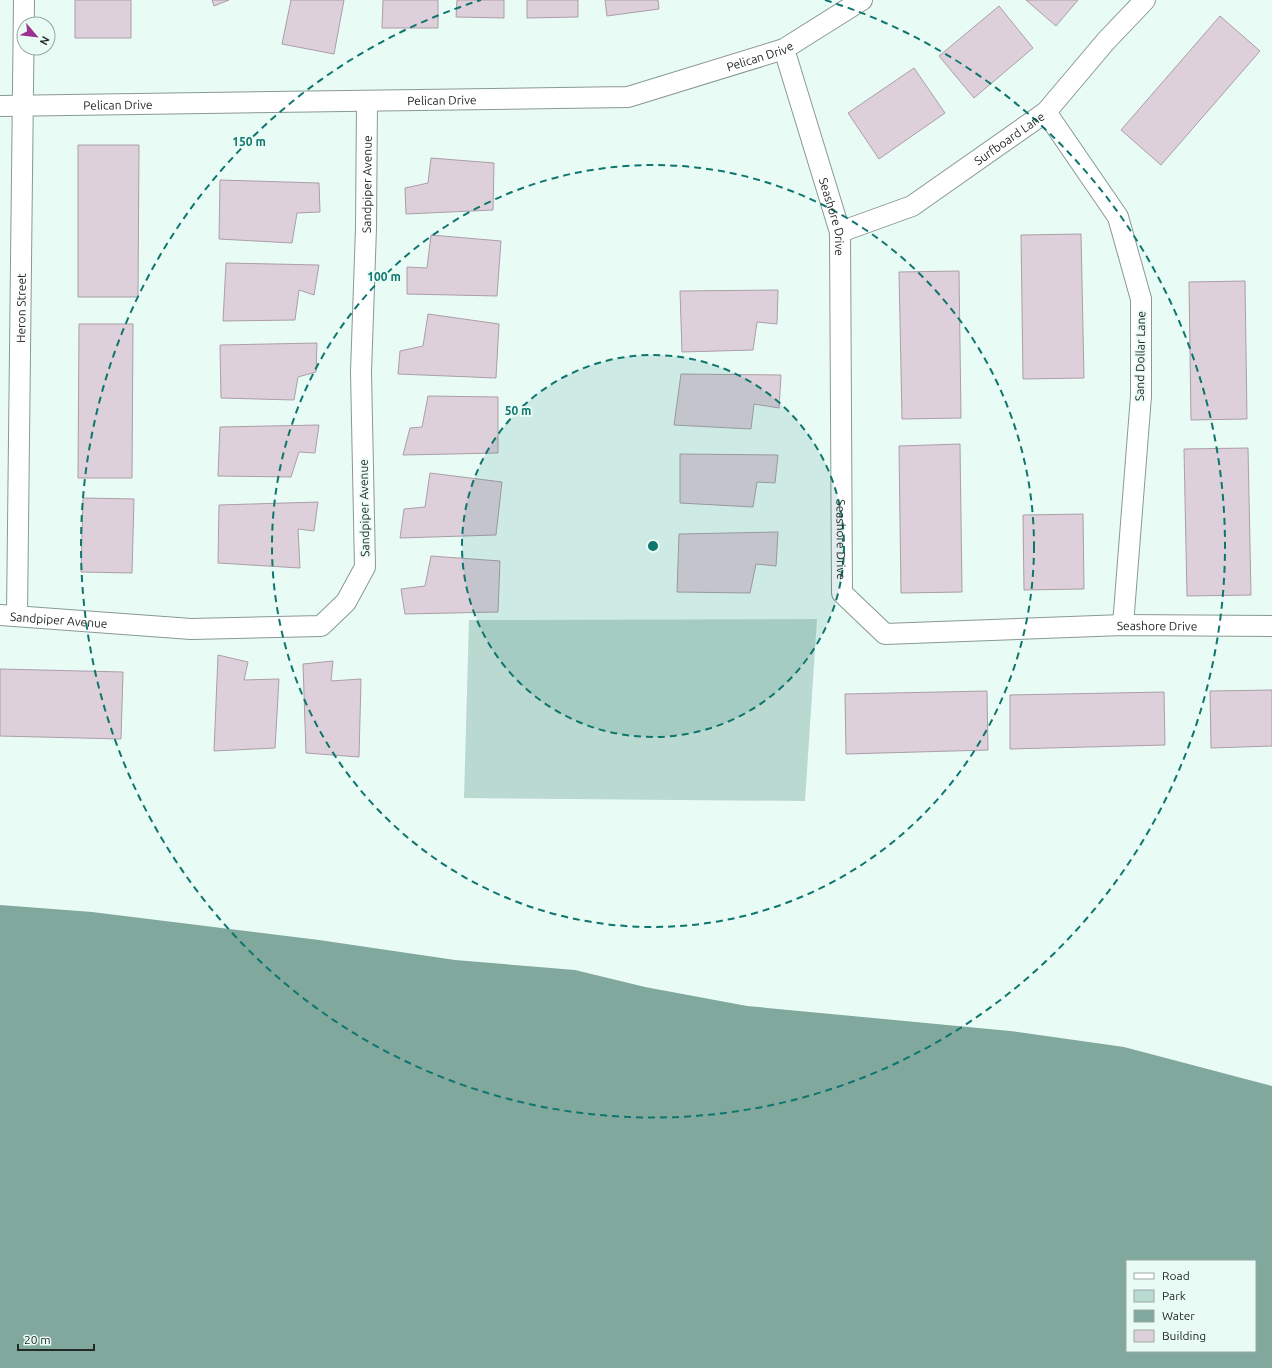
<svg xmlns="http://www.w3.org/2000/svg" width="1272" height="1368" font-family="Ubuntu,sans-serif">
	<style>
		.green { fill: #bad9d0 }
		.water { fill: #80a89d; fill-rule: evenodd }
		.building { fill: #ddd0da; stroke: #ab9ea8 }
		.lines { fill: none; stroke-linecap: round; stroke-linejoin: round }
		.minor-casing { stroke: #899994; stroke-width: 22 }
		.minor { stroke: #fff; stroke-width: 20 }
		.ring { fill: none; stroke: #0f766e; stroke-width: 2; stroke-dasharray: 7 5 }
		.labels { text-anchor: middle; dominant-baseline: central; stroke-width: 4; stroke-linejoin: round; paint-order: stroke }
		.street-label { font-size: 12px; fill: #232927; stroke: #e9fbf5 }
		.centre { fill: #0f766e; stroke: #e9fbf5; stroke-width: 2 }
		.ring-label { font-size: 12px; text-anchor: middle; font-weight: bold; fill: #0f766e; stroke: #e9fbf5; stroke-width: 4; stroke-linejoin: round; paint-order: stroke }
	</style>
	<rect width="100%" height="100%" fill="#e9fbf5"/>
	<path class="green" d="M817,619l-12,182 -341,-3 5,-178z"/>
	<path class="water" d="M0,905l92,7 227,28 136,20 120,10 70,17 102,19 263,25 114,16 148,39v282h-1272zM1127,1261h128v90h-128z"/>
	<path class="building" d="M75,0h56v38h-56z
		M212,0h17l-15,6z
		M291,0h53l-10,54 -52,-10z
		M383,0h55v28h-56z
		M457,0h47v18l-48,-1z
		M527,0h51v17l-51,1z
		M605,0h53l1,9 -52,7z
		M1026,0h52l-22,26z
		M999,6l34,42 -59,50 -35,-42z
		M1220,16l40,35 -99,114 -40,-35z
		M914,68l31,45 -66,46 -31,-46z
		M78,145h61l-1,152h-60z
		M431,158l63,5 -1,47 -87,4 -1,-26 23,-5z
		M220,180l99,3 1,29 -23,1 -5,30 -73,-4z
		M1081,234l3,144 -61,1 -2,-144z
		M431,235l70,6 -4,55 -90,-2v-27l20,1z
		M226,263l93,2 -5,30 -15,-5 -4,30 -72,1z
		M959,271l2,147 -59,1 -3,-147z
		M1245,281l2,138 -56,1 -2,-138z
		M778,290l-1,34 -20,-2 -4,28 -71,2 -2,-61z
		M428,314l71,10 -3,54 -98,-4 2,-23 23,-5z
		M79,324h54l-1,154h-54z
		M317,343l-1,29 -18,5 -4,23 -73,-2 -1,-53z
		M681,374l100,1 -2,33 -25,-4 -3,25 -77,-4z
		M428,396l70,1v56l-95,2 7,-27 12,-1z
		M319,425l-4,28 -16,-1 -8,25 -73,-1 2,-49z
		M960,444l2,148 -61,1 -2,-147z
		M1248,448l3,147 -64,1 -3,-147z
		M680,454l98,1 -3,28 -18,-1 -4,25 -73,-4z
		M430,473l72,9 -6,53 -96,3 4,-29 21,-2z
		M83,498l51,1 -2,74 -51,-1z
		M318,502l-4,29 -16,-2 2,39 -82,-5 1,-58z
		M1083,514l1,75 -60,1 -1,-75z
		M778,532l-2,34 -20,-2 -6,29 -73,-1 2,-58z
		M431,556l69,5 -2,51 -93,2 -4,-25 24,-3z
		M218,655l30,7 -4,18 35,-1 -4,69 -61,3z
		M333,661l-2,20 30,-2 -2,78 -53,-4 -3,-89z
		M0,669l123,3 -2,67 -121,-3z
		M1272,690v56l-61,2 -1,-57z
		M987,691l1,59 -142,4 -1,-60z
		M1164,692l1,53 -155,4v-54z"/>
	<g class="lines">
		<defs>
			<g id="minor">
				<path id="s1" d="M784,49l56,183 2,361 43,41 238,-9 149,1"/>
				<path id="s2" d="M0,106l628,-9 156,-48 78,-49"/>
				<path d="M1046,112l72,105 23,82v97l-18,229"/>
				<path id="s3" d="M840,232l72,-26 134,-94 60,-71 39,-41"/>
				<path id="s4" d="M0,615l191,14 130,-3 25,-24 19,-35 -4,-195 5,-144 1,-127"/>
				<path id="s5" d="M17,615l7,-615"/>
			</g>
		</defs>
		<use href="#minor" class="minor-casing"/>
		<use href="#minor" class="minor"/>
	</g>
	<circle cx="653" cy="546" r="191" fill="#0f766e" fill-opacity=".12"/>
	<g class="ring">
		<circle cx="653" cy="546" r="191"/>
		<circle cx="653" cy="546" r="381"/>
		<path d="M825 0A572 572 0 1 1 481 0"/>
	</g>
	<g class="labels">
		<g class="street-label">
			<text stroke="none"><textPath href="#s2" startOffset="766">Pelican Drive</textPath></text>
			<text stroke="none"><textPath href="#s2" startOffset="442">Pelican Drive</textPath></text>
			<text stroke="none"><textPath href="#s2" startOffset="118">Pelican Drive</textPath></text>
			<text stroke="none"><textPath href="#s3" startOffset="195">Surfboard Lane</textPath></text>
			<text stroke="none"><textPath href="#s4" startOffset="779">Sandpiper Avenue</textPath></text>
			<text stroke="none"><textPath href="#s1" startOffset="175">Seashore Drive</textPath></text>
			<text stroke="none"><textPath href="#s5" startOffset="307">Heron Street</textPath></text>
			<text transform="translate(1140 356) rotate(-89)">Sand Dollar Lane</text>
			<text transform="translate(364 508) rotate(-91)">Sandpiper Avenue</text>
			<text stroke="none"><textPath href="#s1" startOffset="499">Seashore Drive</textPath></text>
			<text stroke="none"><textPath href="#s4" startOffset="59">Sandpiper Avenue</textPath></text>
			<text stroke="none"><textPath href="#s1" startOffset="884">Seashore Drive</textPath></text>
		</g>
	</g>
	<circle cx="653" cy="546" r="6" class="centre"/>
	<g class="ring-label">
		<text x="249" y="146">150 m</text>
		<text x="384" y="281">100 m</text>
		<text x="518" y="415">50 m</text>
	</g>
	<rect x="1126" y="1260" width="130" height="92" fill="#e9fbf5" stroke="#9aa7a3"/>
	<rect x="1134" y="1273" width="20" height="6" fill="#ffffff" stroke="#9aa7a3"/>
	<text x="1162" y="1280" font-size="12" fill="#232927">Road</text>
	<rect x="1134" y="1290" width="20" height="12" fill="#bad9d0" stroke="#9aa7a3"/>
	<text x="1162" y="1300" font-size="12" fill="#232927">Park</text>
	<rect x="1134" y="1310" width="20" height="12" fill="#80a89d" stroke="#9aa7a3"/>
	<text x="1162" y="1320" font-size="12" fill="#232927">Water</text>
	<rect x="1134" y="1330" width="20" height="12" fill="#ddd0da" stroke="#9aa7a3"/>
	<text x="1162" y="1340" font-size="12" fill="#232927">Building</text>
	<g transform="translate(36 36) rotate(118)"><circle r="19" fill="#e9fbf5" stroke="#9aa7a3"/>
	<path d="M0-3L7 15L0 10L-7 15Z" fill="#9d3090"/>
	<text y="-6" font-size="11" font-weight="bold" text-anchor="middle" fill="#232927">N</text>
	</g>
	<path d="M18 1344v6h76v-6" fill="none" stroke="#232927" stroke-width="2"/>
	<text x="24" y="1344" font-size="12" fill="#232927" stroke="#e9fbf5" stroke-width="3" paint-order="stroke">20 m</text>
</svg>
